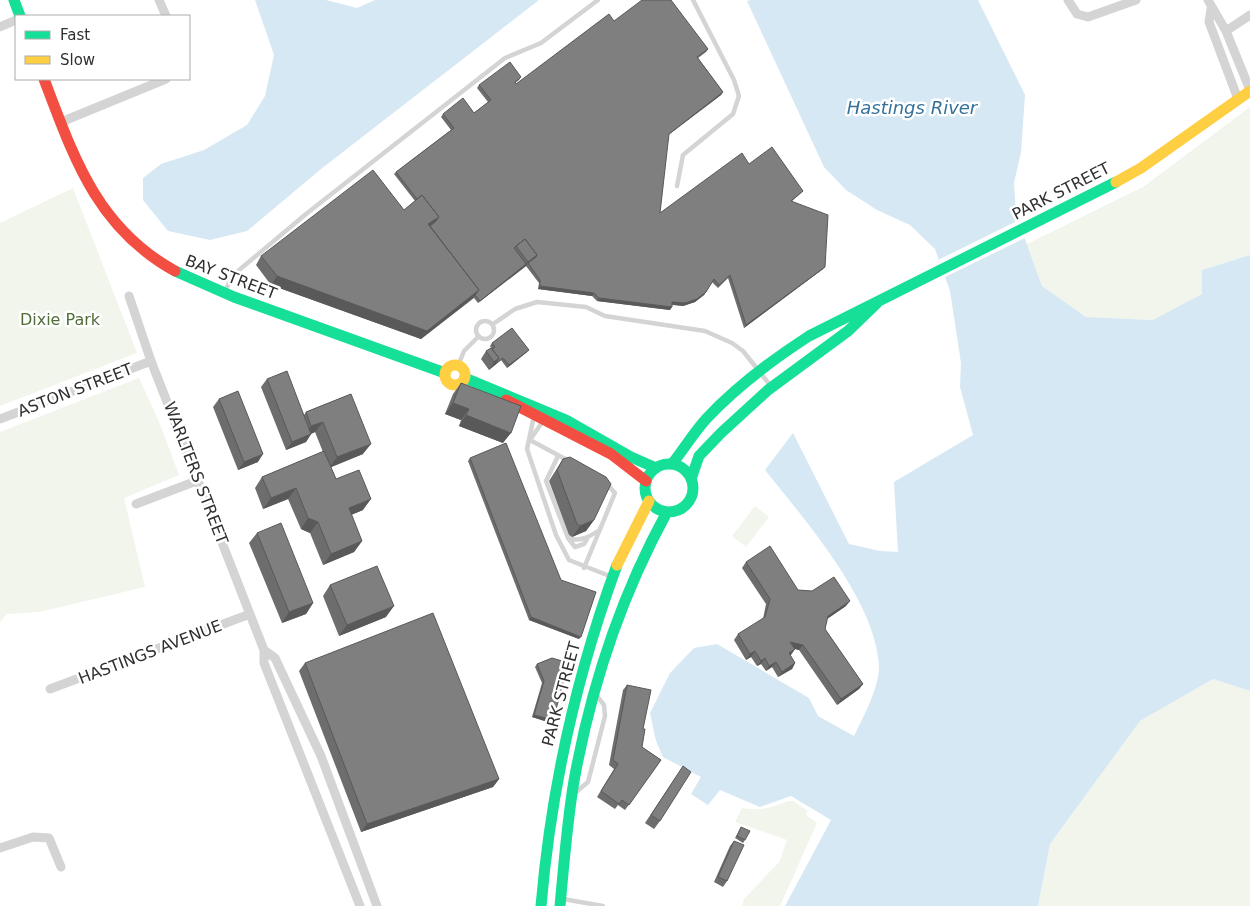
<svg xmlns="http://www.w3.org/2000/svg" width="1250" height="906" font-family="'DejaVu Sans',sans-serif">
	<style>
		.green { fill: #f1f5eb }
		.water { fill: #d6e8f4 }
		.pier { fill: #fff }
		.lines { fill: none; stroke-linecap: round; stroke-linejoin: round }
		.lane { stroke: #d4d4d4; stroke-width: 4.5 }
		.street { stroke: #d4d4d4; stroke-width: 9 }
		.fast { stroke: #16e098; stroke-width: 11 }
		.slow { stroke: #ffcf43; stroke-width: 11 }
		.jam { stroke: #f24e42; stroke-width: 11 }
		.wall { fill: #6d6d6d }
		.shaded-wall { fill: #595959 }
		.building { fill: #7f7f7f; stroke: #595959 }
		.labels { text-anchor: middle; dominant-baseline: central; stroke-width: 5; stroke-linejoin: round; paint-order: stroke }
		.street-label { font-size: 16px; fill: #2f2f2f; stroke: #fff }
		.park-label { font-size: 16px; fill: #516e38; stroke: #fff }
		.water-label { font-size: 18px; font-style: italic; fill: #357198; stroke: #fff }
	</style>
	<rect width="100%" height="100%" fill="#fff"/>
	<path class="green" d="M1250,107v148l-48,15v24l-48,26 -68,-3 -44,-31 -15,-42 116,-57z
		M73,188l64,165 -137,53v-183z
		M139,378l21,46 19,51 -55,23 21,89 -106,25 -32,2 -7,8v-190z
		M755,506l14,11 -23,30 -14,-11z
		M1213,679l37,12v215h-212l12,-62 90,-123z
		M788,801h5l15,10 -2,4 11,8 -37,83h-38l2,-7 36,-38 7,-21 -52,-18 7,-14c18,3 30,0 46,-7z"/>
	<path class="water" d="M255,0h71l31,8 18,-8h164l-218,169 -74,62 -37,9 -42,-9 -25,-31v-22l18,-14 43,-14 43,-25 18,-29 9,-41z
		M750,0h228l47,95 -4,57 -7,31 2,31 26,72 44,31 67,3 49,-26v-24l48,-15v436l-37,-12 -73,42 -90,123 -12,62h-253l46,-86 -40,-24 -31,11 -40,-17 -12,15 -17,-11 10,-17 -38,-20 -7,-16 -6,-28 20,-40 24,-25 23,-4 92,54 9,18 36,20c9,-18 26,-50 25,-71 -4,-65 -74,-145 -114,-195l28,-37 56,111 31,7 18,1 -4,-70 79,-47 -13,-48 1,-24 -11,-72 -15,-42 -25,-24 -33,-15 -31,-20 -22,-23 -77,-166z"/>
	<path class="pier" d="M1021,219l6,18 -84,41 -7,-17z"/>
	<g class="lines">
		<path class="lane" d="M677,186l6,-31 50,-41 6,-18 -5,-16 -41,-80
			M225,292l7,-16 74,-62 199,-156 36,-15 57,-43
			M476 330a9 9 0 1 1 18 0a9 9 0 1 1-18 0Z
			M493,324l22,-15 22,-7 49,5 19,9 100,15 27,12 11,8 27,34
			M458,366l6,-15 15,-15
			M534,416l-7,33 29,86 13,25 43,17
			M543,421l-13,19 39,21
			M558,456l-12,25 22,57c12,4 21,-1 30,-7
			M568,538l7,9 9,-3 3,-5
			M584,568l31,-75 -9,-10
			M575,793l13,-11 17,-66 -1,-11 -8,-10
			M563,899l40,7"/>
		<path class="street" d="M159,0l7,16
			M1068,0l9,14 11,3 48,-17
			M1208,0l18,31 24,59
			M1211,9l-2,13 29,77
			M0,27l16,-7
			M1226,31l24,-16
			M61,122l105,-43
			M129,296l22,65 113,289v13l96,243
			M0,419l151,-58
			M136,504l63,-24
			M264,650l11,8 46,98 56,150
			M50,689l200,-75
			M0,848l33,-11 16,1 12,29"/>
		<path class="fast" d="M14,0l6,16
			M175,271l59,26 211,76
			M465,378l101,42 65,37 25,11
			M672,464c12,-15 22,-32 35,-46 30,-32 65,-58 102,-82l307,-154
			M645 488a24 24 0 1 1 48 0a24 24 0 1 1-48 0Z
			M691,479l8,-23 22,-23 47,-43 80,-59 29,-28
			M541,906c10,-117 35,-230 76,-341
			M560,906c4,-42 7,-84 14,-125 17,-95 47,-185 93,-269"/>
		<path class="slow" d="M1116,182l25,-14 109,-77
			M445 375a10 10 0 1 1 20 0a10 10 0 1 1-20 0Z
			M617,565l32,-64"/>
		<path class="jam" d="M44,79c30,79 53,149 131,192
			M506,400l105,54 35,27"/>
	</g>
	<path class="wall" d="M614,21l94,28 -2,3 -8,6 25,34 -2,3 -53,40 -8,78 89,-49 54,27 -2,2 -9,8 31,68 -79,59 -16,-50 -10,10 -6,-6 -8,13 -9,7 -12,4 -11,-1 -2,5 -73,-9 -5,-5 -54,-7 1,-6 -13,-17 -48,37 -4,-5 -53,41 -150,-54 -15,-20 5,-9 143,-46 11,-9 -21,-27 2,-2 55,-42 -10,-13 2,-3 31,-1 14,-11 -11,-14 2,-3 42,-8 -2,3 -4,3 1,1z
		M492,343l35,9 -20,16 -6,-8 -12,10 -8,-11 5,-8 6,-2 -2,-3z
		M267,379l37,36 2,-3 45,-18 12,60 -32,13 5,12 27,31 -12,5 11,26 -8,11 -31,13 -13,-32 -9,-4 -13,-30 -25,10 -8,-21 7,-11 61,-25 -8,-20 -4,2 -5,8 -20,8 -25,-63z
		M461,383l42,60 -44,-17 2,-6 -16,-6 8,-20z
		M219,399l39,63 -20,8 -25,-63z
		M470,458l109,181 -50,-19 -61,-159z
		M563,459l31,61 -8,11 -14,6 -3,-2 -20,-54z
		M257,533l56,70 -7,11 -24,9 -33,-80z
		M746,562l52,28 48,16 -19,13 -2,10 38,55 -4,5 -22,16 -38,-55 -4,-1 -5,6 5,8 -3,6 -14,8 -6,-10 -6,4 -5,-7 -4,2 -6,-9 -5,3 -12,-20 4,-6 25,-15 3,-15 -24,-36z
		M330,585l56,32 -47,19 -16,-40z
		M552,658l-1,65 -19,-6 10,-34 -7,-16 2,-3z
		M305,663l194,116 -6,8 -132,45 -62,-161z
		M627,685l16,44 -1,18 19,13 -36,50 -7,-5 -3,4 -18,-12 17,-28 -5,-4 14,-75z
		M677,775l-17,46 -6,8 -9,-6z
		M741,827l4,13 -2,3 -8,-5z
		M734,841l-7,40 -4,6 -9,-5 16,-36z"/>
	<path class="shaded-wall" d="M723,92l-2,3 -54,41 2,-2z
		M439,217l-6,8 -9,5 4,-6z
		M537,255l-3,5 -6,3 -2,3 -48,37 2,-2 46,-37 2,-2z
		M825,267l-2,2 -79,59 2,-3z
		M277,276l202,14 -6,8 -52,41 -150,-54z
		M540,286l54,7 -2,3 -54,-7z
		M706,292l-2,3 -9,7 -12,4 -13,-2 2,-2z
		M599,298l73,9 -2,3 -73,-9z
		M529,350l-2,2 -20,16 2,-3z
		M499,358h4l-2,2 -12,10 5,-8z
		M453,403l16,6 -8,11 -16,-6z
		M466,415l45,18 -8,10 -44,-17z
		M323,422l-8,10 -12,5 8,-11z
		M311,434l-5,8 -20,8 6,-8z
		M371,444l-8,10 -34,14 8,-11z
		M263,454l-5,8 -20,8 6,-8z
		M296,488l-8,11 -25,10 8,-11z
		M371,499l-8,11 -22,9 8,-11z
		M308,518l10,4 -8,11 -9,-4z
		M594,520l-8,11 -14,6 8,-11z
		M362,541l-8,11 -31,13 8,-11z
		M850,601l-4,5 -22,15 4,-5z
		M313,603l-7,11 -24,9 7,-11z
		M394,606l-8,11 -47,19 8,-11z
		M531,617l50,20 -2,2 -50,-19z
		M790,642l13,3 -4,5 -4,-1 -4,6 -6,3z
		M755,651l-4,6 -5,3 4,-6z
		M765,658l-4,6 -4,2 4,-5z
		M776,662l-4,5 -6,4 3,-5z
		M795,663l-3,6 -14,8 4,-5z
		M863,684l-4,5 -22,16 4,-6z
		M534,715l19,5 -2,3 -19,-6z
		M499,779l-6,8 -132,45 6,-8z"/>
	<path class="building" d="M642,0h29l37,49 -11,8 26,35 -54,42 -9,79 82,-60 7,11 23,-17 31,44 -12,10 37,14 -3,52 -79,58 -16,-50 -11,10 -5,-6 -8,13 -9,7 -12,4 -13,-1v5l-73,-9 -5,-5 -54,-7v-6l-12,-17 8,-6 1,-2 -12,-16 -9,7 -2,2 12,16 -46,37 -5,-6 4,-5 -49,-64 5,-4 4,-5 -17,-22 -5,4 -21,-27 58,-44 -11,-14 20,-16 11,15 17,-13 -12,-15 31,-23 11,15 -6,5 1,2 93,-70 5,7z
		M373,170l31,40 18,-15 17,22 -11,7 51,66 -52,41 -150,-55 -16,-20z
		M525,239l12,16 -9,7 -12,-16z
		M512,328l17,22 -20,15 -6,-7 -8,6 4,-6 -7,-9 3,-2 -3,-4z
		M491,348l8,10 -5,4 -8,-11z
		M287,371l24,63 -19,8 -25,-63z
		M461,383l60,23 -10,27 -45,-18 3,-6 -16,-6z
		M238,391l25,63 -19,8 -25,-63z
		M351,394l20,50 -34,13 -14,-35 -12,4 -5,-14z
		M506,443l55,137 35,12 -15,45 -50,-20 -61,-159z
		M324,451l12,28 23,-9 12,29 -22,9 13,33 -31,13 -13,-32 -10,-4 -12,-30 -25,10 -9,-21z
		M570,457l36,20 5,7 -17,36 -14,6 -3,-2 -20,-54 6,-11z
		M281,523l32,80 -24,9 -32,-79z
		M770,546l28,44 14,1 22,-14 16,24 -22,15 -3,13 38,55 -22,15 -38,-54 -13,-3 5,7 -6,4 6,10 -13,9 -6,-10 -7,4 -4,-8 -4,3 -6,-10 -5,3 -12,-20 27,-17 5,-18 -24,-37z
		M377,566l17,40 -47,19 -17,-40z
		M433,613l66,166 -132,45 -62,-161z
		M552,658l17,5 -16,57 -19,-5 10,-34 -7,-17z
		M627,685l24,5 -8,39h2l-3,18 19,13 -32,45 -7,-5 -3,4 -18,-13 17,-27 -5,-4z
		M683,766l8,6 -31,49 -9,-6z
		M741,827l9,4 -5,9 -8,-4z
		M734,841l10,4 -17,36 -9,-4z"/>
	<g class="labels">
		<g class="street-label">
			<text transform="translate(1061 191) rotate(-27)">PARK STREET</text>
			<text transform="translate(231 277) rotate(21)">BAY STREET</text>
			<text transform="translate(75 390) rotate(-21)">ASTON STREET</text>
			<text transform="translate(196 473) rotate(69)">WARLTERS STREET</text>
			<text transform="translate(150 652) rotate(-21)">HASTINGS AVENUE</text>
			<text transform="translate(561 694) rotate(-75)">PARK STREET</text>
		</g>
		<g class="park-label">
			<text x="60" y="319">Dixie Park</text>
		</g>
		<g class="water-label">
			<text x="912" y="107">Hastings River</text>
		</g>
	</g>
	<rect x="15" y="15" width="175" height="65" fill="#ffffff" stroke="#acacac"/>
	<rect x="25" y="31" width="25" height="8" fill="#16e098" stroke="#acacac"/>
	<text x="60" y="40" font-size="15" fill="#2f2f2f">Fast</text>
	<rect x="25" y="56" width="25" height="8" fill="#ffcf43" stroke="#acacac"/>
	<text x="60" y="65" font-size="15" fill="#2f2f2f">Slow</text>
</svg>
